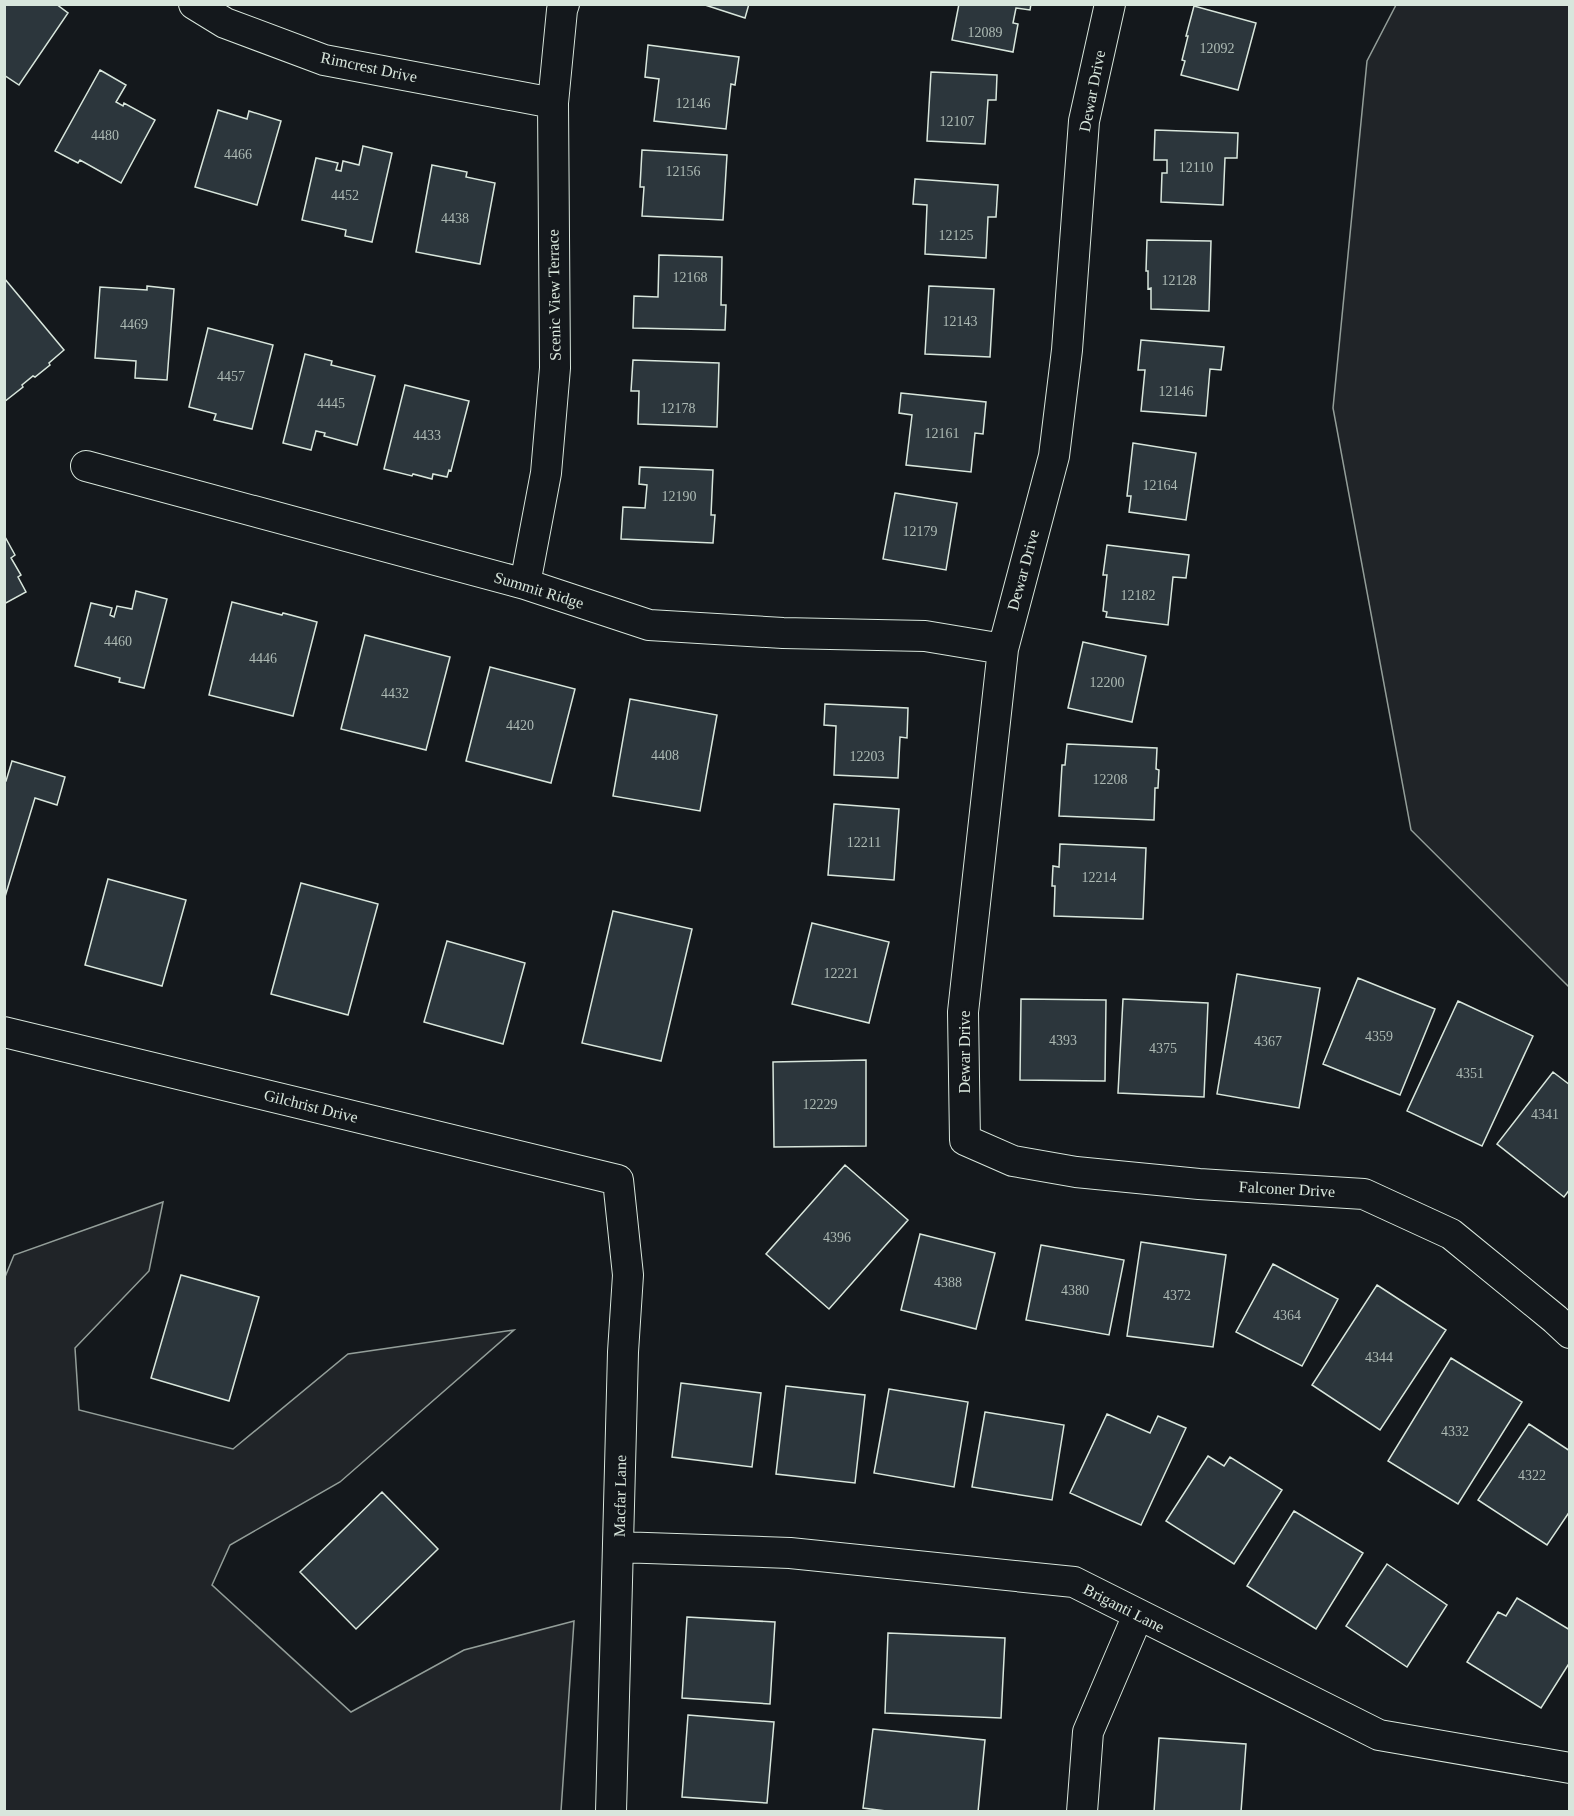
<svg xmlns="http://www.w3.org/2000/svg" width="1574" height="1816" font-family="'Times New Roman',serif">
	<style>
		.green { fill: #202428; stroke: #939e99; stroke-width: 1.5 }
		.building { fill: #2c363c; stroke: #d8e6dc; stroke-width: 1.5 }
		.lines { fill: none; stroke-linecap: round; stroke-linejoin: round }
		.minor-casing { stroke: #d8e6dc; stroke-width: 32 }
		.minor { stroke: #14181c; stroke-width: 30 }
		.labels { text-anchor: middle; dominant-baseline: central; stroke-width: 4.5; stroke-linejoin: round; paint-order: stroke }
		.number-label { font-size: 14px; fill: #adbab4 }
		.street-label { font-size: 16px; fill: #d8e6dc; stroke: #14181c }
	</style>
	<rect width="100%" height="100%" fill="#14181c"/>
	<path class="green" d="M1396,5h173v982l-158,-157 -78,-422 34,-347z
		M163,1202l-14,69 -74,77 4,62 154,39 115,-95 166,-24 -174,152 -110,63 -18,40 139,127 113,-62 110,-29 -13,190h-556v-534l9,-22z"/>
	<path class="building" d="M4,4h52l12,9 -49,72 -15,-10z
		M702,4h47l-4,14z
		M959,4h72l-1,6 -14,-2 -3,15 5,1 -5,28 -61,-12z
		M1194,6l62,17 -18,67 -57,-15 4,-14 -3,-1 6,-24h-2z
		M648,45l91,12 -4,28 -4,-1 -5,45 -72,-8 5,-42 -14,-2z
		M100,70l26,15 -10,17 7,4 1,-3 31,17 -34,63 -41,-23 -2,3 -23,-12z
		M931,72l66,3 -1,25h-8l-3,44 -58,-3z
		M218,110l29,9 2,-8 32,10 -24,84 -62,-18z
		M1155,130l83,3 -1,25h-12l-2,47 -62,-3 1,-29h5v-13h-13z
		M363,146l29,7 -20,89 -27,-6 1,-6 -44,-10 14,-62 22,5 -2,7 5,1 2,-10 16,4z
		M642,150l85,5 -4,65 -81,-4 2,-29h-4z
		M432,165l35,7 -1,5 29,6 -15,81 -64,-12z
		M915,179l83,6 -2,32h-8l-2,41 -61,-4 2,-49 -14,-1z
		M1147,240l64,1 -2,70 -58,-2v-21l-3,1v-18h-2z
		M659,255l63,2 -1,48h5l-1,25 -92,-2 1,-32 24,1z
		M4,278l60,72 -15,13 1,2 -15,12 -2,-1 -11,9 1,2 -19,15z
		M147,286l27,3 -7,91 -32,-2 1,-17 -41,-3 5,-71 47,3z
		M929,286l65,3 -4,68 -65,-3z
		M208,328l65,17 -21,84 -38,-9 2,-6 -27,-7z
		M1141,340l83,7 -3,23 -11,-1 -4,47 -65,-5 4,-41h-7z
		M305,354l27,7 -1,4 44,11 -18,69 -33,-9 1,-3 -9,-2 -5,19 -28,-7z
		M633,360l86,3 -2,64 -79,-3 1,-33h-8z
		M405,385l64,16 -18,70 -2,-1 -2,7 -14,-3 -1,5 -19,-5 -1,2 -28,-7z
		M901,393l85,9 -3,32 -8,-1 -4,39 -65,-7 6,-50 -13,-2z
		M1133,443l63,10 -10,67 -57,-8 2,-16h-4z
		M640,467l73,3 -2,45h4l-2,28 -92,-4 2,-32 22,1 2,-23 -8,-1z
		M895,493l62,10 -11,67 -63,-11z
		M4,535l11,20 -4,3 10,17 -3,2 8,15 -22,12z
		M1107,545l82,10 -3,23 -13,-1 -5,48 -62,-8 1,-5 -4,-1 4,-36h-4z
		M136,591l31,8 -23,89 -25,-6 1,-4 -45,-12 16,-63 21,5 -2,7 4,2 3,-11 15,3z
		M232,602l50,13 1,-2 34,9 -24,94 -84,-21z
		M365,635l85,22 -24,93 -85,-21z
		M1083,642l63,14 -14,66 -64,-14z
		M490,667l85,22 -24,94 -85,-22z
		M630,699l87,16 -17,96 -87,-15z
		M825,704l83,4 -1,30 -7,-1 -2,41 -64,-3 2,-49 -12,-1z
		M1067,744l90,4 -1,21 3,1 -1,18h-3l-1,32 -95,-4 3,-51h3z
		M12,761l53,16 -8,28 -22,-7 -31,102v-119h2z
		M834,804l65,5 -5,71 -66,-5z
		M1060,844l86,4 -3,71 -89,-3 1,-30h-3l1,-20 6,1z
		M108,879l78,21 -24,86 -77,-21z
		M301,883l77,21 -30,111 -77,-21z
		M613,911l79,18 -31,132 -79,-18z
		M812,923l77,19 -20,81 -77,-19z
		M447,941l78,22 -22,81 -79,-22z
		M1237,974l83,14 -21,120 -82,-14z
		M1358,978l77,31 -35,86 -77,-31z
		M1021,999l85,1 -1,81 -85,-1z
		M1123,999l85,4 -4,94 -86,-4z
		M1458,1001l75,35 -51,110 -75,-35z
		M866,1060v86l-92,1 -1,-85z
		M1553,1072l17,13v104l-6,8 -67,-53z
		M845,1165l63,55 -79,89 -63,-55z
		M920,1234l75,19 -19,76 -75,-19z
		M1141,1242l85,13 -13,92 -86,-11z
		M1041,1245l83,15 -15,75 -83,-15z
		M1273,1264l65,35 -36,67 -66,-34z
		M181,1275l78,22 -30,104 -78,-23z
		M1377,1285l69,45 -66,100 -68,-45z
		M1451,1358l71,44 -64,102 -70,-43z
		M681,1383l80,10 -9,74 -80,-10z
		M786,1386l79,9 -10,88 -79,-9z
		M889,1389l79,13 -14,85 -80,-14z
		M985,1412l79,13 -12,75 -80,-13z
		M1107,1414l43,19 8,-17 28,12 -45,97 -71,-32z
		M1529,1424l41,27v60l-23,34 -69,-45z
		M1208,1456l16,10 6,-9 52,33 -48,74 -68,-43z
		M382,1492l56,57 -82,80 -56,-57z
		M1294,1511l69,42 -47,76 -69,-43z
		M1387,1564l60,41 -40,62 -61,-41z
		M1517,1598l53,32v32l-29,46 -74,-46 31,-50 8,4z
		M687,1617l88,5 -5,82 -88,-6z
		M888,1633l117,5 -4,80 -116,-5z
		M688,1715l86,7 -7,81 -85,-6z
		M873,1729l112,11 -7,72h-84l-31,-4z
		M1159,1738l87,6 -5,68h-87z"/>
	<g class="lines">
		<defs>
			<path id="minor" d="M194,4l31,19 99,37 229,43
				M1110,4l-26,117 -17,229 -13,106 -51,193 -40,363 2,128 48,21 63,11 123,12 165,10 87,40 104,85 15,14
				M86,466l439,118 124,41 134,8 142,3 78,13
				M525,584l21,-111 9,-105 -2,-265 9,-93 2,-6
				M4,1032l614,148 10,95 -5,77 -12,460
				M618,1547l172,6 284,29 305,153 191,33
				M1082,1812l6,-80 50,-117"/>
		</defs>
		<use href="#minor" class="minor-casing"/>
		<use href="#minor" class="minor"/>
	</g>
	<g class="labels">
		<g class="number-label">
			<text x="985" y="32">12089</text>
			<text x="1217" y="48">12092</text>
			<text x="693" y="103">12146</text>
			<text x="957" y="121">12107</text>
			<text x="105" y="135">4480</text>
			<text x="238" y="154">4466</text>
			<text x="1196" y="167">12110</text>
			<text x="683" y="171">12156</text>
			<text x="345" y="195">4452</text>
			<text x="455" y="218">4438</text>
			<text x="956" y="235">12125</text>
			<text x="690" y="277">12168</text>
			<text x="1179" y="280">12128</text>
			<text x="960" y="321">12143</text>
			<text x="134" y="324">4469</text>
			<text x="231" y="376">4457</text>
			<text x="1176" y="391">12146</text>
			<text x="331" y="403">4445</text>
			<text x="678" y="408">12178</text>
			<text x="942" y="433">12161</text>
			<text x="427" y="435">4433</text>
			<text x="1160" y="485">12164</text>
			<text x="679" y="496">12190</text>
			<text x="920" y="531">12179</text>
			<text x="1138" y="595">12182</text>
			<text x="118" y="641">4460</text>
			<text x="263" y="658">4446</text>
			<text x="1107" y="682">12200</text>
			<text x="395" y="693">4432</text>
			<text x="520" y="725">4420</text>
			<text x="665" y="755">4408</text>
			<text x="867" y="756">12203</text>
			<text x="1110" y="779">12208</text>
			<text x="864" y="842">12211</text>
			<text x="1099" y="877">12214</text>
			<text x="841" y="973">12221</text>
			<text x="1379" y="1036">4359</text>
			<text x="1063" y="1040">4393</text>
			<text x="1268" y="1041">4367</text>
			<text x="1163" y="1048">4375</text>
			<text x="1470" y="1073">4351</text>
			<text x="820" y="1104">12229</text>
			<text x="1545" y="1114">4341</text>
			<text x="837" y="1237">4396</text>
			<text x="948" y="1282">4388</text>
			<text x="1075" y="1290">4380</text>
			<text x="1177" y="1295">4372</text>
			<text x="1287" y="1315">4364</text>
			<text x="1379" y="1357">4344</text>
			<text x="1455" y="1431">4332</text>
			<text x="1532" y="1475">4322</text>
		</g>
		<g class="street-label">
			<text transform="translate(369 67) rotate(12)">Rimcrest Drive</text>
			<text transform="translate(1092 91) rotate(-79)">Dewar Drive</text>
			<text transform="translate(554 295) rotate(-91)">Scenic View Terrace</text>
			<text transform="translate(1023 570) rotate(-75)">Dewar Drive</text>
			<text transform="translate(539 590) rotate(17)">Summit Ridge</text>
			<text transform="translate(964 1052) rotate(-90)">Dewar Drive</text>
			<text transform="translate(311 1106) rotate(14)">Gilchrist Drive</text>
			<text transform="translate(1287 1189) rotate(3)">Falconer Drive</text>
			<text transform="translate(620 1496) rotate(-89)">Macfar Lane</text>
			<text transform="translate(1124 1608) rotate(27)">Briganti Lane</text>
		</g>
	</g>
	<rect width="1574" height="1816" fill="none" stroke="#d8e6dc" stroke-width="12"/>
</svg>
